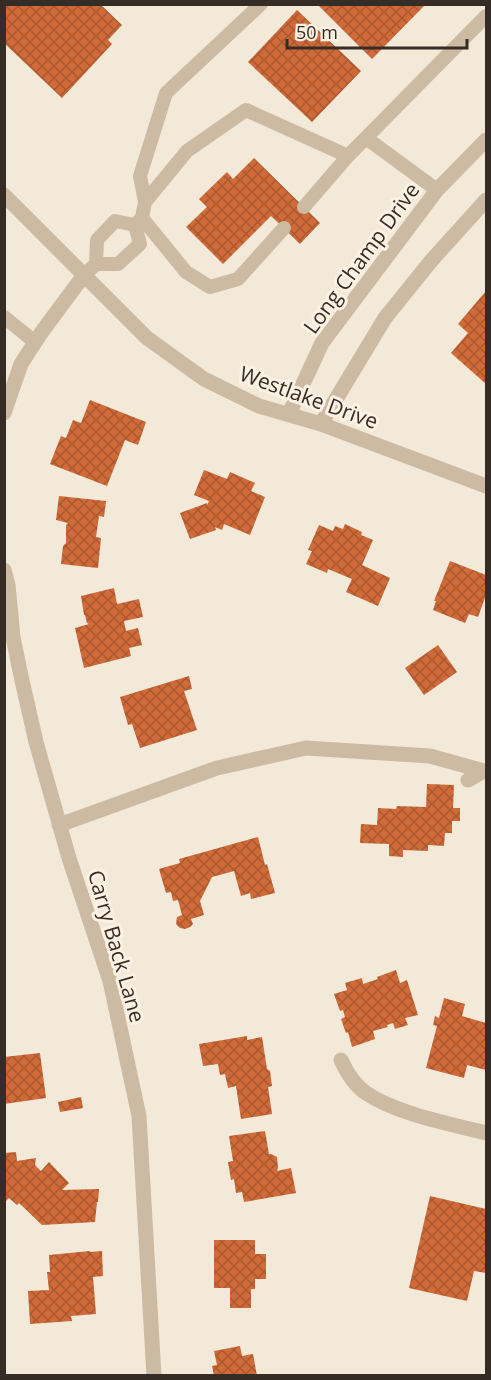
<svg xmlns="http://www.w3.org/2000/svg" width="491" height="1380" font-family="'Open Sans',sans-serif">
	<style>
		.building { fill: url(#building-cross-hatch) }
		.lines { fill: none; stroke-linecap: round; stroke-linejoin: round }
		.service { stroke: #ccbaa3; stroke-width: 14 }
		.minor { stroke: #ccbaa3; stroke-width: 15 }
		.tertiary { stroke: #ccbaa3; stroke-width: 15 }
		.labels { text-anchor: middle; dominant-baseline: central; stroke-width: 6; stroke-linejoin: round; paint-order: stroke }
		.street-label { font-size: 21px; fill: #362c26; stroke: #fbf2e4 }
	</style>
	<defs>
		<pattern id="building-cross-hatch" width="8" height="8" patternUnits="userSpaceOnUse" patternTransform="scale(1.5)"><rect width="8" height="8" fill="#d06b39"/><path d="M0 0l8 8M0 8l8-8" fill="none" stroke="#aa5830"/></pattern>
	</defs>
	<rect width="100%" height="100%" fill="#f3e9d8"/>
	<path class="building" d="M4,4h96l22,21 -14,15 4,4 -50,54 -58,-55z
		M317,4h109l-54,55z
		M297,10l64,61 -49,51 -64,-60z
		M254,158l66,65 -20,21 -29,-28 -48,48 -37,-37 21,-20 -8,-8 28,-27 6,7z
		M486,291v93l-35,-31 17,-20 -10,-9z
		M90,400l56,22 -8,23 -13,-5 -18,46 -57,-22 11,-28 5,2 7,-18 8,3z
		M204,470l23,9 3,-7 25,11 -4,8 14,6 -15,38 -26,-11 -2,6 -7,-3 1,3 -26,9 -10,-26 27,-10v2l2,-4 -15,-6z
		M59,496l47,5 -2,16 -5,-1 -3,21 5,1 -3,30 -37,-4 2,-18 3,-3v-18l2,-2 -12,-3z
		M345,524l17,8 -1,3 12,5 -11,25 28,13 -12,28 -32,-14 6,-13 -24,-10 -1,4 -21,-9 6,-13 -4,-1 11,-25 14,6 2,-5 8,3z
		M450,561l36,14v20l-8,22 -9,-3 -4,9 -32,-13 3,-9h-2z
		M114,588l3,16 22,-5 4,18 -19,4 2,10 12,-3 4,17 -13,3 2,8 -47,12 -9,-40 14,-4 -2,-1 -2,-8h-1l-3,-19z
		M438,645l19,27 -33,23 -19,-27z
		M189,676l3,13 -8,2 13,39 -57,18 -8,-24 -4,1 -8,-28z
		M427,784l27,1 -1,23h7v13h-8v12h-7l-1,13 -16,-1v6l-25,-1v7l-14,-1v-12l-29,-1 1,-19 16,1 1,-17 18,1 1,-3 29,1z
		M258,837l7,28 2,-1 8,29 -24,6 -1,-6 -9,3 -7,-25 -22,6 -12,24 4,14 -13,4 2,5 -3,3 -5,2 -5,-1 -4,-4 1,-7 5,-2 -4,-15 -5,1 -2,-9 -5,1 -7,-24 21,-6 -1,-4z
		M396,970l4,13 7,-3 11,35 -13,3 3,7 -13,4 -2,-6 -6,2 1,2 -15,4 2,8 -23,8 -4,-15 -2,1 -5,-14 4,-2 -2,-7 -3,1 -6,-17 13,-4 -2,-7 17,-5 1,6 15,-5 -1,-2z
		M444,998l21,6 -3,12 24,7v47l-19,-5 -3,13 -38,-10 11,-42 -4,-1 2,-9 4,2z
		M247,1036v4l15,-3 5,32 3,2 2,15 -4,1 4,27 -31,5 -5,-33 -8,2 -3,-14 -5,1 -2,-11 -15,2 -4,-22z
		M40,1053l6,45 -42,6v-47z
		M81,1097l2,11 -23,4 -2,-10z
		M265,1131l4,23h2l6,3 1,11 -1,3 14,-3 5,25 -52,9 -2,-10 -6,1 -2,-14 -3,1 -3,-18 5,-1 -4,-25z
		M16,1152l1,9 19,-3 -1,7 6,6 8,-9 20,21 -7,7 37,-1 -1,13h-1l-2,20 -53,3 -23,-22 -2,2 -8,-7 -5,5v-50z
		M430,1196l56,13v64l-12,-2 -7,30 -58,-13z
		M214,1240h41v14h11v25h-11v10h-4v19h-21v-20h-16z
		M90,1251v1l12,-1 1,25 -10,1 3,37 -25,2 1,5 -42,3 -2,-33 21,-1 -2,-18h3l-1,-17z
		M240,1346l2,10 11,-2 4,22h-43l-2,-10 5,-1 -3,-14z"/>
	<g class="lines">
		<path class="service" d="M366,138l71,52
			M145,202l42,-51 59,-41 102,46 138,-140
			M304,207l44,-51
			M142,218l44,54 24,15 28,-8 46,-51
			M135,225l7,-7 3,-16 -5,-26 26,-83 95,-89
			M96,264l1,-24 18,-19 20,4
			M84,275l12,-11h22l22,-20 -5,-19
			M4,317l31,25"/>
		<path class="minor" d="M4,413l17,-49 20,-31 43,-58
			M289,414l33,-71 115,-153 49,-50
			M321,424l64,-106 46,-57 55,-61
			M4,570l4,15 5,52 8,39 15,66 33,116 41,123 29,135 15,260
			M59,825l158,-57 89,-20 124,8 54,15 -16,9
			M341,1060c6,13 13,25 25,33 31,21 84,31 120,40"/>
		<path class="tertiary" d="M4,195l143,143 57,41 55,27 62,18 165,62"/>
	</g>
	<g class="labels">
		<g class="street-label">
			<text transform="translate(361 258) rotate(-54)">Long Champ Drive</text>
			<text transform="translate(309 397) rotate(20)">Westlake Drive</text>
			<text transform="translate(117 946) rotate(74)">Carry Back Lane</text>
		</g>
	</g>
	<rect width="491" height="1380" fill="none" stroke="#362c26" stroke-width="12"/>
	<path d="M287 39v9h180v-9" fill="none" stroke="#362c26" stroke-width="3"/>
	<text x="296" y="39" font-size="18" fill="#362c26" stroke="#fbf2e4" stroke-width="4.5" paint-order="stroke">50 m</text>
</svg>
